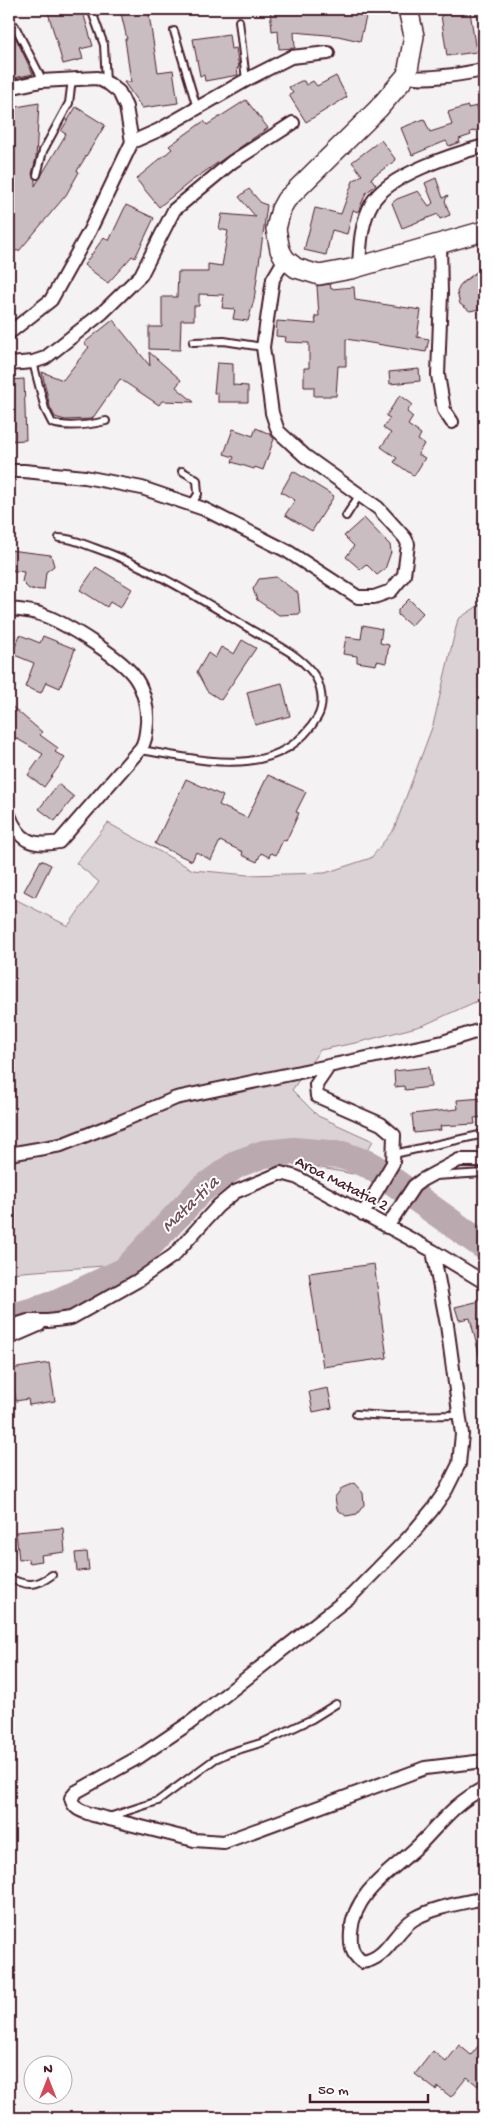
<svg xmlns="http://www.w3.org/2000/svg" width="493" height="2127" font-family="'Gochi Hand',sans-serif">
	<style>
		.green { fill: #dbd2d5; stroke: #927880 }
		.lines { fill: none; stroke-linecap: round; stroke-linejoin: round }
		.river { stroke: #baa9ae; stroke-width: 28 }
		.building { fill: #cabdc1; stroke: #4a1f2b }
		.service-casing { stroke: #4a1f2b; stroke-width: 10 }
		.minor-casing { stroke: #4a1f2b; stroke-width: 16 }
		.secondary-casing { stroke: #4a1f2b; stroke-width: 22 }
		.service { stroke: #fff; stroke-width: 6 }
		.minor { stroke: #fff; stroke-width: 12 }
		.secondary { stroke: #fff; stroke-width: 19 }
		.labels { text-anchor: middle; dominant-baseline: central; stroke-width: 4; stroke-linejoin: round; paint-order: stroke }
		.street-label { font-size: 16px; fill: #4a1f2b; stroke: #fff }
		.water-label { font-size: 18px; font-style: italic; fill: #714f59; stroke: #fff }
	</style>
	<rect width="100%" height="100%" fill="#f4f2f2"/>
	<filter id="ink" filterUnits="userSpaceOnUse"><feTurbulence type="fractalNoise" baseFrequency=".02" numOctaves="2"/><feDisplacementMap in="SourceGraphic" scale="10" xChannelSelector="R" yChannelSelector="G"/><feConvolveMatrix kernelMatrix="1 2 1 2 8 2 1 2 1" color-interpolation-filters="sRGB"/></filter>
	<g filter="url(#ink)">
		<path class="green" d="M484,602v396l-60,27 -64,17 -40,8 -28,40 26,26 55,25 -20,33 -74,-14 -18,5 -43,24 -30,35 -44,39 -135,10v-377l59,30 31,-44 -23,-19 32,-40 85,47 55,5 77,-2 46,-15 23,-29 39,-104 25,-106z"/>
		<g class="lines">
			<path class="river" d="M9,1318l39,-11 77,-36 76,-81 36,-26 27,-10 30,-3 48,4 28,10 114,81"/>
		</g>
		<path class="building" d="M47,9h35l11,37 -13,3 3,10 -20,5z
			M120,9h28l10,63 15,-2 5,33 -36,5 -18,-26h7l-6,-43h2z
			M270,9h98l-8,32 -22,-5 -44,-4 1,16 -16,1 -1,-19 -6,1z
			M470,11l6,41 -29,4 -6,-41z
			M9,21l2,7 22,46 -24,5z
			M229,34l2,15 5,-1 3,20h-2l1,7 -33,6 -1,-6 -4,1 -7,-37z
			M336,76l11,21 -41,25 -17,-27 4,-2 -4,-6 12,-6h3l2,4 7,-4 4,5z
			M246,100l22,28 -78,54 -31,25 -23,-28 36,-30 -3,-3 35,-25 3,4z
			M39,103l-3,55 -4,16 3,6v6l31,-52 -5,-3 15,-24 29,18 -28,46 2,1 -13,23 -47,56 -10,-1v-37l5,-41 -5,1v-59h3l-1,-6z
			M468,106v2l9,-2 7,22 -14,4 1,3 -12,4 1,3 -11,4 -3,-5 -34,14 -11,-27 23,-9 6,13 22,-7 -4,-13z
			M381,140l15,20 -25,18 5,7 -10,8 -8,19 -5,-2 -6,24 -15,-4 -6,25 -22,-5 11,-42 26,6 12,-33 9,-6 -10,-13z
			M436,178l7,20 5,-3 -3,6 5,14 -10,4 -2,-5 -36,14 -10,-25 5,-4 21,-8 11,15 4,-3 -8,-20z
			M249,189l12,14 6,2 -13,95 -6,21 -15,-2 2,-10 -13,-1 2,-13 -25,-1v12h-5v14h-13l-1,30 -31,-1v-22h13v-30h15l1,-25h30v-8l14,2 6,-35 -9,-2 3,-15 34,3 -17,-20z
			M126,205l28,13 -19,40 -3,-2 -24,27 -24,-18 20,-28 5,4z
			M484,266v42l-14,3 -10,-7 -3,-12 4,-8z
			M330,284l1,5 23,-2 1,13 66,10 -4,27 12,2 -3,13 -80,-13v27h-8l-2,30h-22v-9h-10v-19h5v-25l-24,-1 1,-5 -10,-1 1,-15 39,3 -1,-8h4l-2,-30z
			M113,320l37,46 -1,-14 32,28 -5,7 18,15 -32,-1 -3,4 -39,-26 -28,40 -27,1 -10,-3 -5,-10 -8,-35 21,8 26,-33 -5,-4z
			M217,363l16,1v21l15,1v16h-30v-9h-4z
			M419,369l1,12 -30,3 -1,-12z
			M24,379l2,61 -17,1v-61z
			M400,395l12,9 -5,8 6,5 -5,8 13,9 -3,6 6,4 -6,10 7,4 -11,18 -20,-14 3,-4 -16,-11 10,-14 -8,-5 7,-10 -4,-2z
			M256,428l14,6 4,5 -11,31 -8,-3 -1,2 -22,-7 2,-5 -10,-3 9,-25 20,7z
			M293,471l41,25 -22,35 -27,-16 10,-15 -14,-8z
			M364,518l26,27 1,7 -6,17 -8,6 -11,-11 -6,5 -14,-12 8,-11 -10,-10z
			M9,550l42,5 3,11 -8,6 -2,18 -15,-1 -7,-7 2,-10 -15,-2z
			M96,567l36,22 -12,19 -10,-6 -3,5 -27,-17z
			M276,577l22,16 2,21 -21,1 -22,-15 -4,-11 6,-10z
			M409,599l14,14 -12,13 -13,-11v-5z
			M363,625l19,4 -2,14 9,2 -3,18 -9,-2 -1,4 -19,-3v-6l-14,-2 3,-17 15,2z
			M20,635l20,8 3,-7 32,13 -15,39 -14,-6 -5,11 -16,-6 9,-24 -22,-9z
			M242,640l14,8 -35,52 -14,-9 -10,-19 11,-19 7,5 6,-11 13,7z
			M282,683l8,33 -35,9 -8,-33z
			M9,704l33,28 -2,3 18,13 -3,4 10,6 -21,29 -16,-12 15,-21 -34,-20z
			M268,775l38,17 -10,20 3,1 -13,28 -3,-1 -7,15 -5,-2 -2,4 -8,-4 -4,9 -15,-7 1,-3 -23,-11 -9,19 -15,-8 -4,9 -37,-17 31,-65 37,17 -4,9 28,13z
			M58,784l16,13 -19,24 -16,-12z
			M41,860l10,5 -16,32 -11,-6z
			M429,1067l2,20 -26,3 -1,-4 -9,1 -1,-16z
			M484,1098v19l-10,1 1,6 -35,2 1,4 -27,3 -2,-19 46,-5 -1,-9z
			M374,1264l13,94 -64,9 -14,-94z
			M484,1300v57l-4,1 -10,-40 -11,2 -4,-13z
			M49,1363l6,38 -26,4 -1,-6 -12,2 -5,-32z
			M328,1388l4,20 -19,4 -4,-20z
			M354,1483l9,10 1,12 -7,9 -11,2 -9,-7 -2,-12 7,-9z
			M63,1528l2,24 -24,3 1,6 -13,2 -1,-4 -9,1 -3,-28z
			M87,1552l2,18 -12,1 -2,-18z
			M484,2039v38l-6,9 -11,-9 -16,20 -13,-10 -2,3 -21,-16 18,-23 13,11 13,-17 12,10z"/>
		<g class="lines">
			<defs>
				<path id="service" d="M91,9l13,36 2,37
					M239,21l7,59
					M15,26l28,55
					M174,31l23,77
					M37,175l6,-24 26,-48 3,-24
					M193,342l31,-1 39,6
					M33,362l12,47 7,14c16,5 37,2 54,-2
					M182,471l15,9 1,14 -7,11
					M346,516l14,-22
					M59,538c13,0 24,6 36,10 55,19 105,51 155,81 20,12 47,24 62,43 10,12 13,33 5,46 -40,65 -116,41 -177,32
					M394,1154l90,-20
					M435,1176l49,-3
					M356,1414l32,2 72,-1
					M9,1578c17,8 27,9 43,-3
					M109,1817l49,-16 57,-42 13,-6 36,-11 48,-23 24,-15"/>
				<path id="minor" d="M407,75c14,7 60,-2 77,-5
					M9,88l32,-7 56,-3 12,6 10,8 7,15 6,35 -42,88 -39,70 -42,33
					M132,142l27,-12 89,-51 43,-22 37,-4
					M440,244l1,49 -3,82 6,35 8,12
					M359,267c1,-22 2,-45 13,-64 16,-28 82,-49 112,-57
					M9,364l24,-2 12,-4 57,-45 39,-38 33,-65 58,-48 61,-39
					M9,471h15l61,6 57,11 62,21 83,42 71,46h16l17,-6 13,-16 4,-31 -3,-6 -27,-30 -73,-52 -12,-11 -15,-14 -6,-18 -9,-66 10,-68 12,-20
					M9,609c11,1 23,2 34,6 22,8 81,44 93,64 8,12 12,30 11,44 -1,9 -1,18 -6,25l-82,94c-27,5 -40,-1 -50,-27
					M329,1066l-13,19 1,11 64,28 13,11 -1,28 -30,51
					M9,1154l52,-9 61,-24 54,-23 267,-56 41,-13
					M387,1227l27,-41 8,-6 37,-20h25
					M433,1251l14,74 15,109 -3,30 -13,26 -14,20 -22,26 -58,59 -161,127 -52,35 -63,35 -5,6c3,12 11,13 22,17l101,25 30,2 201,-74 59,-7
					M9,1327l19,-6h20l23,-3 66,-37 37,-26 44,-49 17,-14 46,-19 15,4 137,74 51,31
					M9,1338l30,-13
					M484,1788c-31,16 -42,34 -66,58 -26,25 -64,46 -67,86 -1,13 0,21 11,30 26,-3 32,-31 52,-43 20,-12 48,-16 70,-21"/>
				<path id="secondary" d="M408,9l6,27 -7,39 -29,34 -92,91 -5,9 -5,20 4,21 5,9 11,9 23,7 32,-6 133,-38"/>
			</defs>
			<use href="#service" class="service-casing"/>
			<use href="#minor" class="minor-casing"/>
			<use href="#secondary" class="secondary-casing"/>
			<use href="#service" class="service"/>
			<use href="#minor" class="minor"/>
			<use href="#secondary" class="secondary"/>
		</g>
	</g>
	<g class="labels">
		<g class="street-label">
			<text transform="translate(341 1185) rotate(27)">Aroa Matatia 2</text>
		</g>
		<g class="water-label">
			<text transform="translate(191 1205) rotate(-44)">Mata-ti'a</text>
		</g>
	</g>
	<rect width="493" height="2127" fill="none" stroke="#fff" stroke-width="30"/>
	<rect x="15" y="15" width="463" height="2097" fill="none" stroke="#4a1f2b" stroke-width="2" filter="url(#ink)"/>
	<g transform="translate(48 2080)"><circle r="24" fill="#ffffff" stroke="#b7a5aa"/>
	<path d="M0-4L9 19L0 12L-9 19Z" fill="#d1495b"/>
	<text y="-8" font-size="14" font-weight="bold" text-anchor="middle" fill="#4a1f2b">N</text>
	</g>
	<path d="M310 2094v8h118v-8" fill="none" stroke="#4a1f2b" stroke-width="2.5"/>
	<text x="318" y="2094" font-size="15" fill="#4a1f2b" stroke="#ffffff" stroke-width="4" paint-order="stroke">50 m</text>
</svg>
